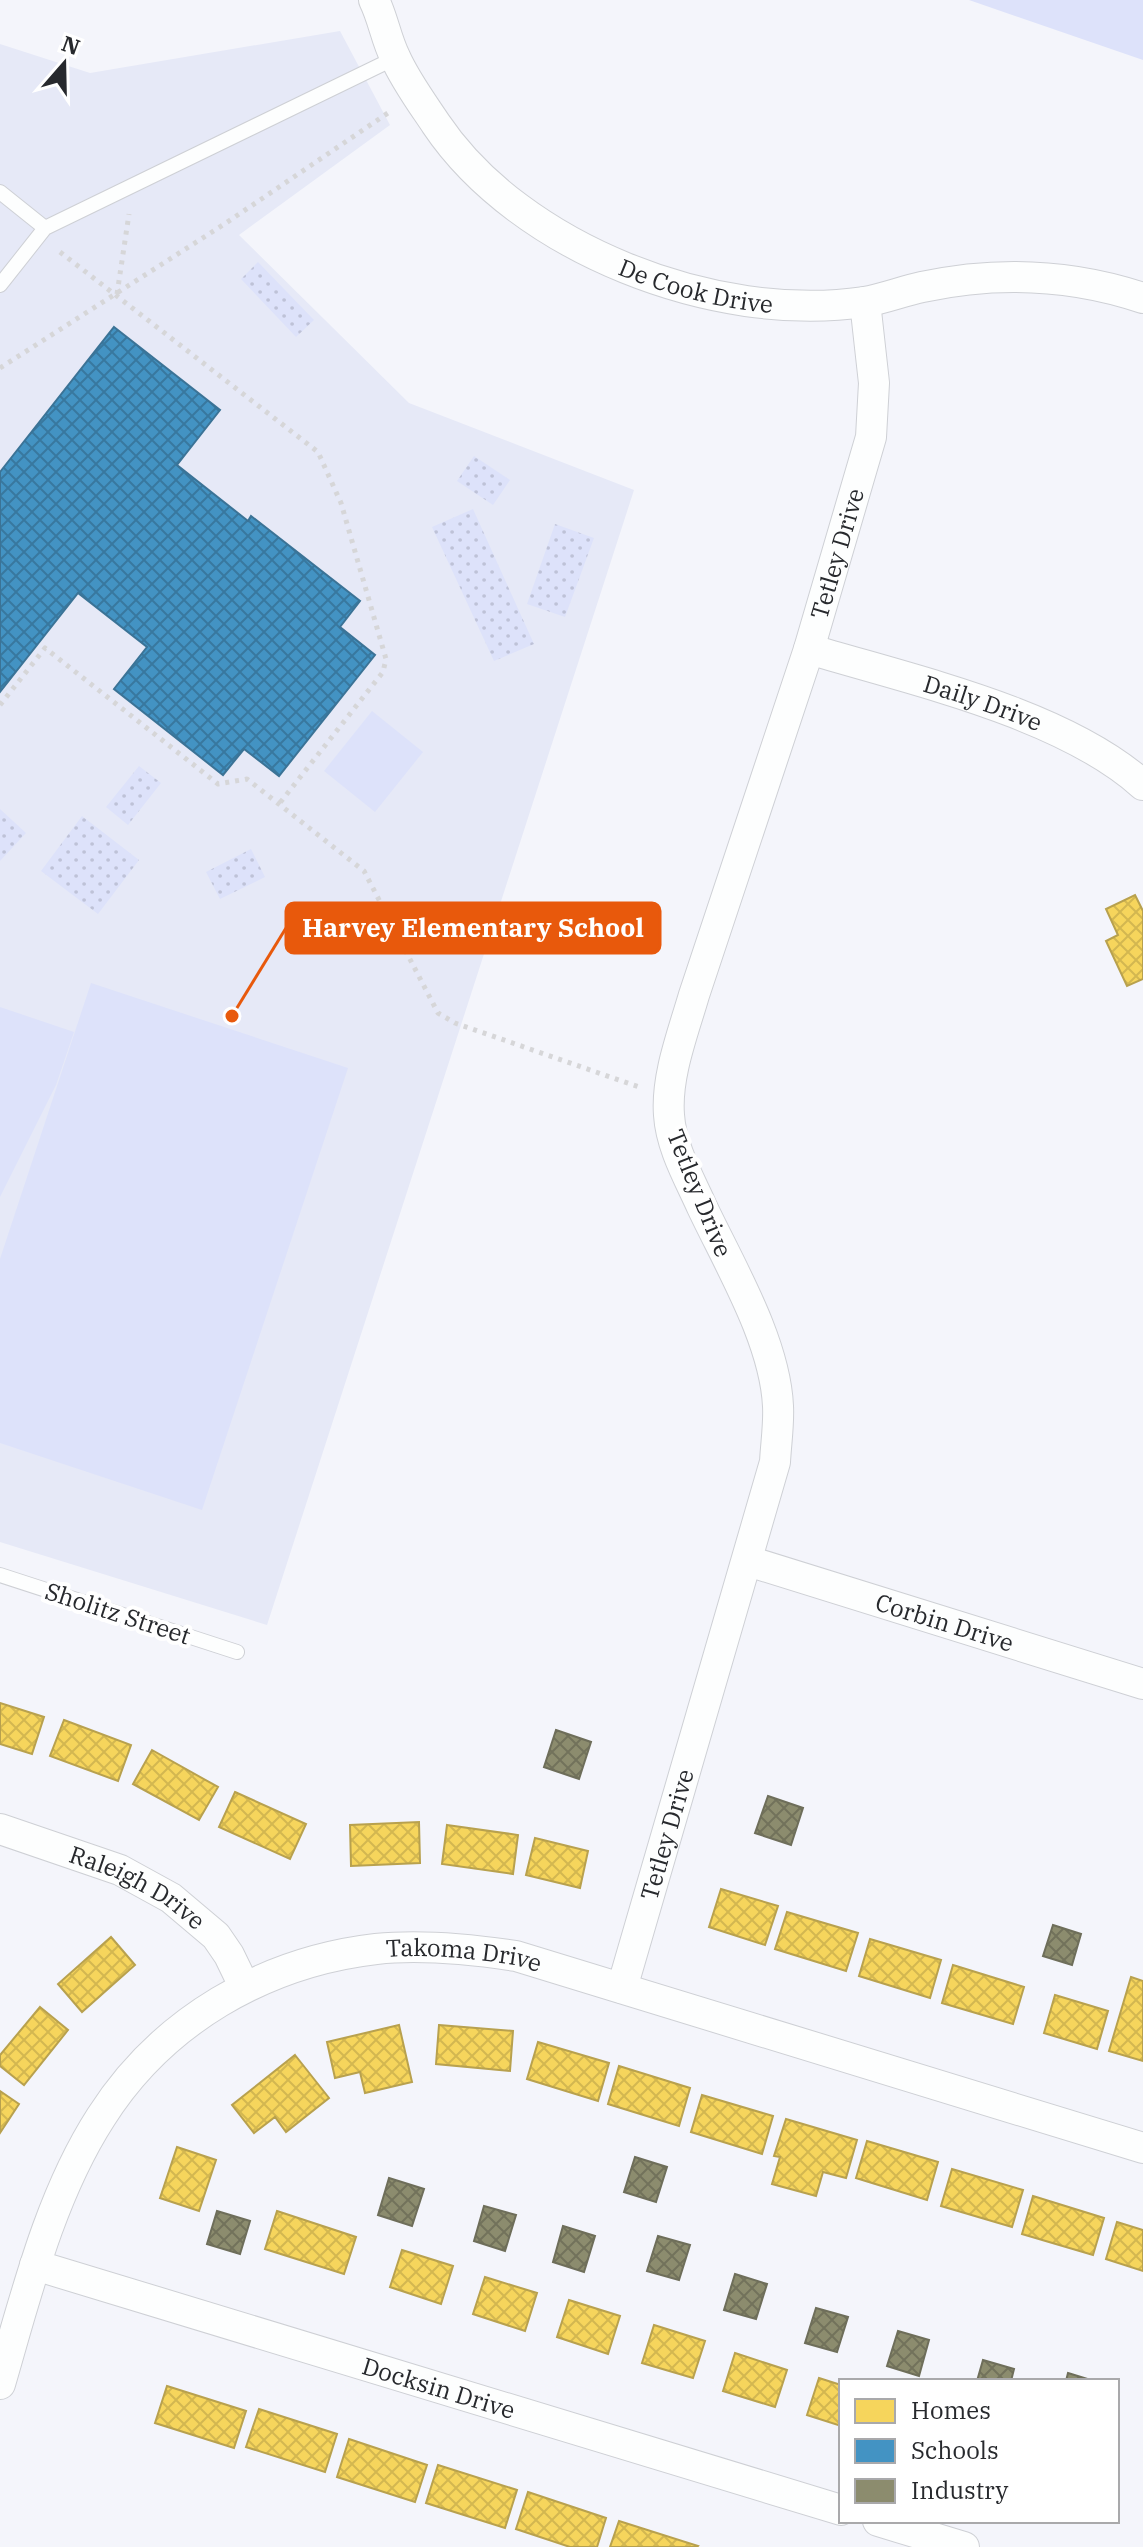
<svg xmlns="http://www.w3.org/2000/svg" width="1143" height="2547" font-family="'IBM Plex Serif',serif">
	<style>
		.built { fill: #e6e9f7 }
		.grass { fill: #dde2fa }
		.park { fill: url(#park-dots) }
		.homes { fill: url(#homes-cross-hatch); stroke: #b8a14e; stroke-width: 2 }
		.schools { fill: url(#schools-cross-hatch); stroke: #3b7396; stroke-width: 2 }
		.industry { fill: url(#industry-cross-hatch); stroke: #6e6e5a; stroke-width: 2 }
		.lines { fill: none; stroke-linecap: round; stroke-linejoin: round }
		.service-casing { stroke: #ced0d5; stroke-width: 16 }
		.minor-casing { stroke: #ced0d5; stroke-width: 32 }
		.path { stroke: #d6d6d8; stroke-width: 5; stroke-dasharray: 4 6; stroke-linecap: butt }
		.service { stroke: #fdfefe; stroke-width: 14 }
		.minor { stroke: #fdfefe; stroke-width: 30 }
		.labels { text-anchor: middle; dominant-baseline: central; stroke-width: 8; stroke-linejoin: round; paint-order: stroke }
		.street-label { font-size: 24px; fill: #27292d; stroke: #fff }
		.leader { fill: none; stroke: #e8590c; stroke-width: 3 }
		.callout-dot { fill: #e8590c; stroke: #fff; stroke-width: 3 }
		.callout { fill: #e8590c; stroke: #e8590c; stroke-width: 3 }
		.callout-label { font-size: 26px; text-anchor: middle; font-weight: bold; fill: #fff }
	</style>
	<defs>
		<pattern id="park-dots" width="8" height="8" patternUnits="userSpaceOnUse" patternTransform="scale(2)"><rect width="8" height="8" fill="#dde2fa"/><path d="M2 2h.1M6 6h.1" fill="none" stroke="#bec2d7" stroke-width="1.8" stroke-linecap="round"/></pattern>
		<pattern id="homes-cross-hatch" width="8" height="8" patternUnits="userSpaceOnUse" patternTransform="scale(2)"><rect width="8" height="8" fill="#f6d55c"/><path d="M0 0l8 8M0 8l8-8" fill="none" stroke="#d3b750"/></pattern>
		<pattern id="schools-cross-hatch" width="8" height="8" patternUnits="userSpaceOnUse" patternTransform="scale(2)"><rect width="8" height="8" fill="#4393c3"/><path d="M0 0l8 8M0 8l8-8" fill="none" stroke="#38789f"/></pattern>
		<pattern id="industry-cross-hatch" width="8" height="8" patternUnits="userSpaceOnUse" patternTransform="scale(2)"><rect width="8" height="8" fill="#8c8c6e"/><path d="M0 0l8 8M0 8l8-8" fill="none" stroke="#72725b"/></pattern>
	</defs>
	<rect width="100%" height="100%" fill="#f4f5fb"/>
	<path class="built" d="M340,31l50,94 -151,110 170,168 225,87 -367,1135 -267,-83v-1498l90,29z"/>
	<path class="grass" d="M969,0h174v60z
		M372,711l51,41 -48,60 -51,-41z
		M91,983l257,85 -146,442 -202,-67v-184z
		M0,1007l74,25 -18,53 -56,112z"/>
	<path class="park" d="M258,262l56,58 -18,17 -55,-58z
		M474,456l36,24 -17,25 -36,-24z
		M473,509l61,135 -40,17 -62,-134z
		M555,524l39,14 -29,79 -38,-13z
		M139,766l22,17 -33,42 -22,-18z
		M0,809l26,24 -26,28z
		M82,816l57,44 -41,54 -57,-43z
		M251,849l14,28 -45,22 -14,-27z"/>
	<path class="homes" d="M1135,895l8,16v68l-16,7 -21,-45 12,-6 -12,-26z
		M0,1703l44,14 -12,37 -32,-10z
		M64,1720l67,25 -13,36 -68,-25z
		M152,1750l66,37 -19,33 -66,-36z
		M235,1792l71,32 -16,35 -71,-32z
		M419,1822l1,41 -69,3 -1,-41z
		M447,1825l71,10 -5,39 -71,-10z
		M535,1838l53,13 -8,37 -54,-13z
		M721,1889l57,17 -13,39 -56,-18z
		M787,1912l71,21 -12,38 -71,-22z
		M111,1937l24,28 -53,47 -24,-28z
		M870,1939l71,21 -11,38 -71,-22z
		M953,1965l71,22 -11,37 -71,-21z
		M1131,1977l12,4v80l-34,-10z
		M1055,1995l53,16 -11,38 -53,-16z
		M40,2007l28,23 -44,55 -24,-19v-11z
		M399,2025l13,57 -47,11 -5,-21 -25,6 -8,-36z
		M439,2025l74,6 -3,40 -74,-7z
		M538,2042l71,21 -11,38 -71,-22z
		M295,2055l34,43 -43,34 -11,-15 -21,16 -22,-28z
		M619,2066l71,22 -11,38 -71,-22z
		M0,2091l19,13 -19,29z
		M702,2095l71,21 -11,38 -71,-22z
		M786,2119l71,21 -11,38 -23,-6 -7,24 -44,-12 8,-27 -6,-1z
		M867,2141l71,21 -11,38 -71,-22z
		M177,2147l39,13 -17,51 -39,-13z
		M952,2169l71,21 -11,37 -71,-21z
		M1033,2196l71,22 -11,37 -71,-21z
		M277,2211l79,26 -12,37 -79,-25z
		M1117,2222l26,8v41l-37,-12z
		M402,2250l51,16 -12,38 -51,-17z
		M485,2277l52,16 -12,38 -52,-17z
		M569,2300l51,16 -12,38 -51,-17z
		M654,2325l51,16 -12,37 -51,-15z
		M735,2353l52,17 -12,37 -52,-16z
		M819,2378l22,7v41l-34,-11z
		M167,2386l79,25 -12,37 -79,-25z
		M259,2409l78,25 -12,38 -79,-25z
		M349,2439l78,26 -12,37 -78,-25z
		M438,2465l79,25 -12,38 -79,-25z
		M528,2492l78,26 -9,29h-27l-54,-18z
		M619,2521l79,25 -1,1h-87z"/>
	<path class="schools" d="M114,327l106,83 -43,55 71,56 3,-5 109,85 -20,26 35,28 -96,121 -35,-27 -21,26 -109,-86 33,-42 -69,-54 -78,99v-220z"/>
	<path class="industry" d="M556,1730l35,12 -12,37 -35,-12z
		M768,1796l35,12 -12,37 -36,-12z
		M1053,1925l28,9 -9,31 -29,-9z
		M635,2157l32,10 -11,35 -32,-10z
		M389,2178l35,11 -12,37 -34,-11z
		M484,2206l32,9 -11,36 -31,-10z
		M217,2211l33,10 -10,33 -33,-10z
		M563,2226l32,10 -11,36 -31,-10z
		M658,2236l32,9 -11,35 -32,-9z
		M735,2274l32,10 -11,35 -32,-9z
		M816,2308l32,9 -11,35 -32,-9z
		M898,2331l31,9 -10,36 -32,-10z
		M983,2360l31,9 -3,12h-34z
		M1068,2373l26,8h-28z"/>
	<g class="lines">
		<defs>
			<path id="service" d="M0,192l45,36
				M0,285l45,-57 350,-170
				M0,1575l237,77"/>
			<g id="minor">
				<path id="s1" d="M374,0c9,18 12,39 21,57 10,23 27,46 41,67 84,125 280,200 428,178 19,-3 39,-11 58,-15 74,-16 149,-13 221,11"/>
				<path id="s2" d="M809,649c102,31 254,64 334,136"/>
				<path id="s3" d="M748,1561l395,123"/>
				<path id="s4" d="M0,1829l120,41 51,28 45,38 13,19 15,31"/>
				<path id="s5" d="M622,1988l153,-526c1,-19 4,-38 3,-56 -3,-65 -48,-140 -76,-199 -13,-29 -31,-60 -33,-92 -3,-39 14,-82 25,-120l115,-346 62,-212 3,-54 -9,-81"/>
				<path id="s6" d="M35,2265l806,245"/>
				<path id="s7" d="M0,2384c26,-89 50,-188 101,-267 61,-96 163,-155 275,-168 46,-5 94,0 140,7l627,192"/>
				<path d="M878,2521l86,26"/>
			</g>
		</defs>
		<use href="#service" class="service-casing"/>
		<use href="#minor" class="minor-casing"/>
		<path class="path" d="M60,252l258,200 23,51 45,156 -3,13 -104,132
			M117,294l12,-80
			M0,368l226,-145 162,-110
			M0,705l45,-57 173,136 29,-5 117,92 74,142 17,10 187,65"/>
		<use href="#service" class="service"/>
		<use href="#minor" class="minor"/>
	</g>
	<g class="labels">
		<g class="street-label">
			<text stroke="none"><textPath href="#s1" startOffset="454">De Cook Drive</textPath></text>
			<text stroke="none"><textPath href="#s5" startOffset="1504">Tetley Drive</textPath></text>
			<text stroke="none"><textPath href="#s2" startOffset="182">Daily Drive</textPath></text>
			<text transform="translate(700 1193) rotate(68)">Tetley Drive</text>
			<text transform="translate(118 1613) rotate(18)">Sholitz Street</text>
			<text stroke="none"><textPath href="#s3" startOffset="206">Corbin Drive</textPath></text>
			<text stroke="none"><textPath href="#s5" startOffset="160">Tetley Drive</textPath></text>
			<text stroke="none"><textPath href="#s4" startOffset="150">Raleigh Drive</textPath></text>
			<text stroke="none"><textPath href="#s7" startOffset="708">Takoma Drive</textPath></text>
			<text stroke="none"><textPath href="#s6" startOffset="422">Docksin Drive</textPath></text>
		</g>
	</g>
	<path class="leader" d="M232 1016L286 928"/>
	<circle class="callout-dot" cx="232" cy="1016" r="8"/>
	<rect class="callout" x="286" y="903" width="374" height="50" rx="8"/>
	<g class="callout-label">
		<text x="473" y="937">Harvey Elementary School</text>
	</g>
	<rect x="839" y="2379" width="280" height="144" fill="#ffffff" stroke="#a9a9ab" stroke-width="2"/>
	<rect x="855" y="2399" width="40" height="24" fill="#f6d55c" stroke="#a9a9ab" stroke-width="2"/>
	<text x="911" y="2419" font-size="24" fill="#27292d">Homes</text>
	<rect x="855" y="2439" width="40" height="24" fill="#4393c3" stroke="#a9a9ab" stroke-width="2"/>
	<text x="911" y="2459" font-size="24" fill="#27292d">Schools</text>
	<rect x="855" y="2479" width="40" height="24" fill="#8c8c6e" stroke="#a9a9ab" stroke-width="2"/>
	<text x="911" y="2499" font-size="24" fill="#27292d">Industry</text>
	<g transform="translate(64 64) rotate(20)" stroke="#ffffff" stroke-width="6" paint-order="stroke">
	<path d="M0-6L14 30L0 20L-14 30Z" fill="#27292d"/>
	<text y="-12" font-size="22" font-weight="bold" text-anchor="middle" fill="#27292d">N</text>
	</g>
</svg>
